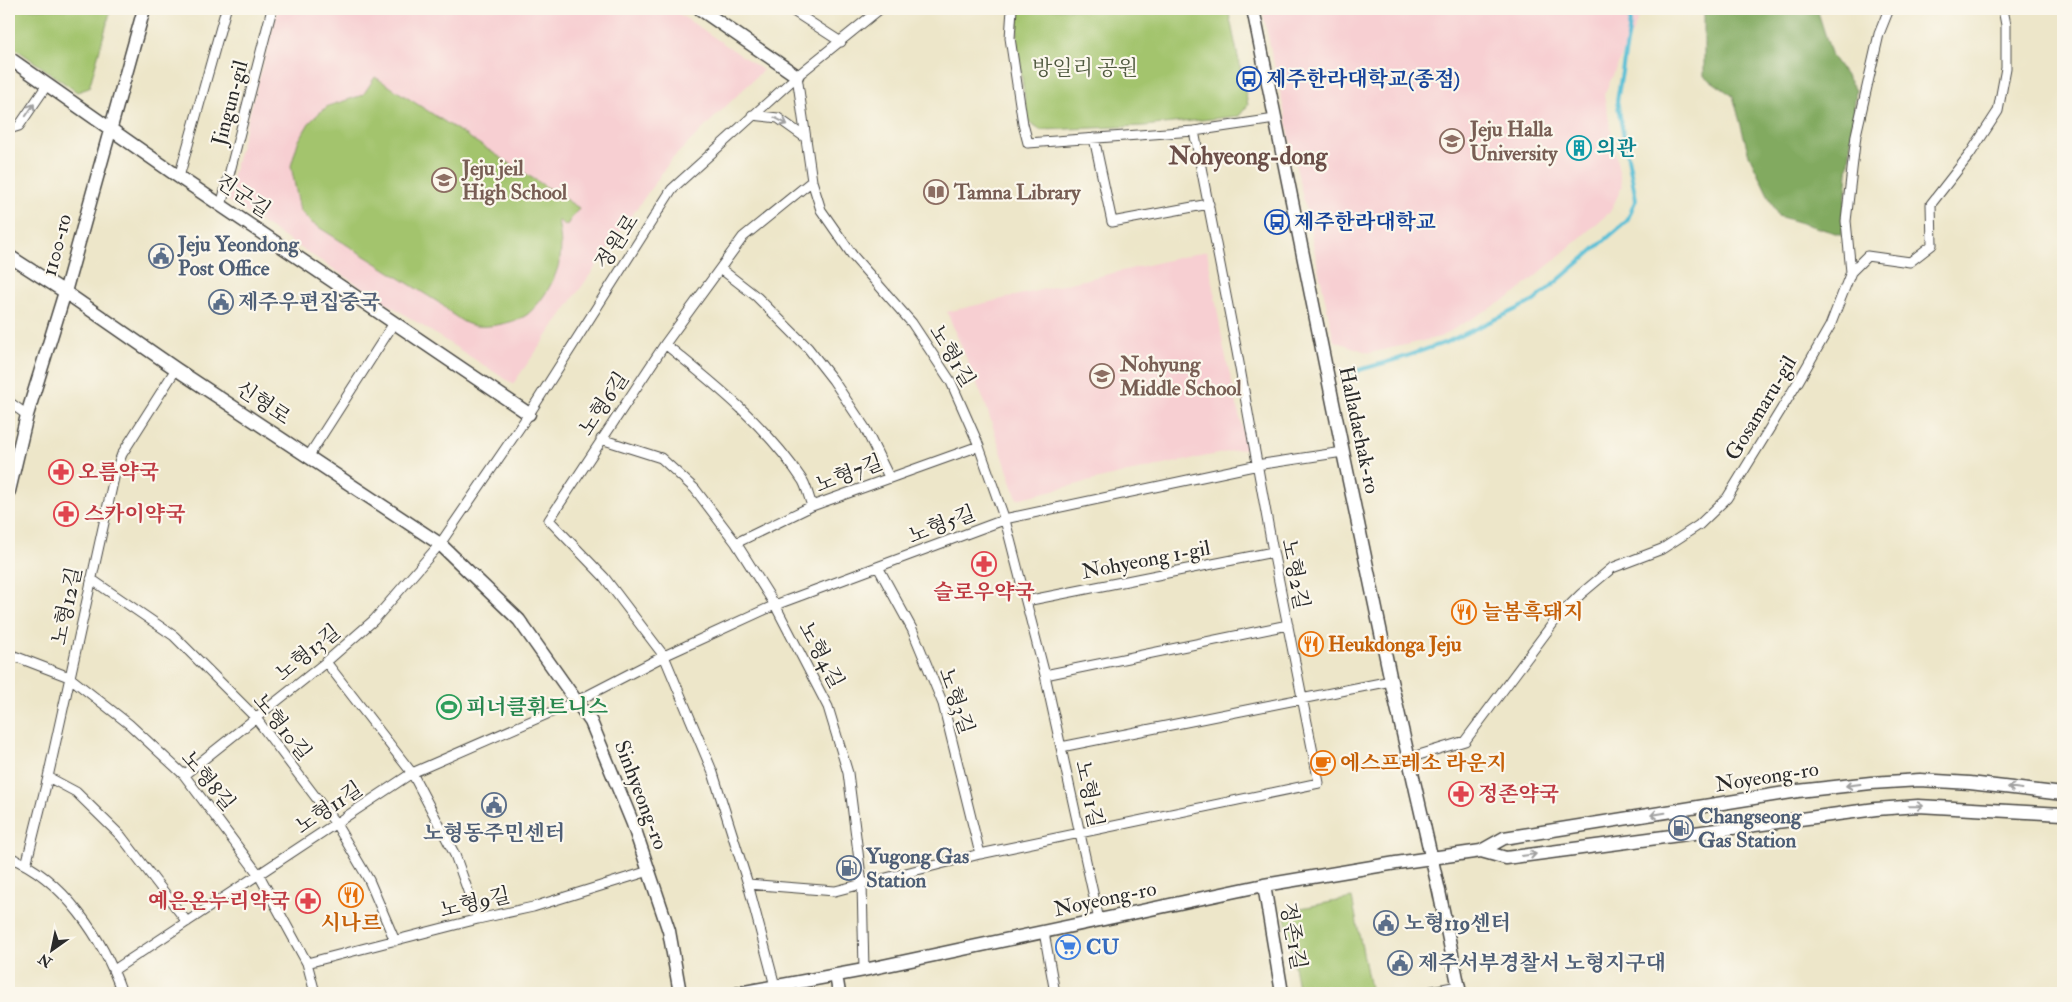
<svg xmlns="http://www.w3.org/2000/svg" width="2072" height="1002" font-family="'IM FELL Double Pica','Noto Serif KR',serif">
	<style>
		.built { fill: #f7cfd2 }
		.green { fill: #a3c46d; stroke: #67784c }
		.forest { fill: #82aa60; stroke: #566a46 }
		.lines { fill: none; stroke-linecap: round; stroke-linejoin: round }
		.stream { stroke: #59bfd6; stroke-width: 4 }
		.street-casing { stroke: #484743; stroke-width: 11 }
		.secondary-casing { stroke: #484743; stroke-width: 15 }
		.street { stroke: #fff; stroke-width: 9 }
		.secondary { stroke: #fff; stroke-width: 12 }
		.oneway { stroke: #a0a0a0 }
		.labels { text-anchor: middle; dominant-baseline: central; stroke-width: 4.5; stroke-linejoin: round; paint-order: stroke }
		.park-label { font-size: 21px; fill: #4f593f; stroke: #fbf7ec }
		.transit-label { font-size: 21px; font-weight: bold; fill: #164399; stroke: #fbf7ec; text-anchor: start }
		.street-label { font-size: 21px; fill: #2b2b2b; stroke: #fbf7ec }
		.education-label { font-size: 21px; font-weight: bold; fill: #785e54; stroke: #fbf7ec; text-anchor: start }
		.culture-label { font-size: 21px; font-weight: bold; fill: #0d838f; stroke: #fbf7ec; text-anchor: start }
		.service-label { font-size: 21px; font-weight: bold; fill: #4e5e75; stroke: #fbf7ec; text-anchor: start }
		.health-label { font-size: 21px; font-weight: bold; fill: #be3a42; stroke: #fbf7ec; text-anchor: start }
		.food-label { font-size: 21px; font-weight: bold; fill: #c56008; stroke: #fbf7ec; text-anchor: start }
		.leisure-label { font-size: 21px; font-weight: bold; fill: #27864d; stroke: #fbf7ec; text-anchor: start }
		.shop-label { font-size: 21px; font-weight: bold; fill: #366cbe; stroke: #fbf7ec; text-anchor: start }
		.quarter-label { font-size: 24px; font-weight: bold; fill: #6b4e48; stroke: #fbf7ec }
	</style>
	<rect width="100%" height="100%" fill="#fbf7ec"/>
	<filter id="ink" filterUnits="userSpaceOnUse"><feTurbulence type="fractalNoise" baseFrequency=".02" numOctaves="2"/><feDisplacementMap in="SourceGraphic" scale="10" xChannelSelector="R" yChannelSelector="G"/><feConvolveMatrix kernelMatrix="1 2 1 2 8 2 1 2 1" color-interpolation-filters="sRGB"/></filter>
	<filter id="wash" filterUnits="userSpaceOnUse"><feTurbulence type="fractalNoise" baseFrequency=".0096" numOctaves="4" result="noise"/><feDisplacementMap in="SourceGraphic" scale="20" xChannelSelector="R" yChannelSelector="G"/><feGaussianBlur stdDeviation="1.12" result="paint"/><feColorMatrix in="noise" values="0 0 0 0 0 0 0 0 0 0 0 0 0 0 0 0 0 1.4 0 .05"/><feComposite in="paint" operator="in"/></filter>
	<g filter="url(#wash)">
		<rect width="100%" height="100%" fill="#ede6c9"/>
		<path class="built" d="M278,9h394l91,61 -92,90 -158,224 -287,-184z
			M1262,9h381l-39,86 18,92 -12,25 -95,82 -75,43 -70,16 -36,-12z
			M1207,251l17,98 23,99 -119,24 -111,27 -32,-96 -38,-91z"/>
		<path class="green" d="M9,9h102l-22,79 -12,4 -68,-48z
			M1019,9h209l20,96 -9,11 -95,10 -104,4 -12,-8 -11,-79z
			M375,77l204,131 -13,18 -8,-6c2,13 4,25 2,38 -3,20 -17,43 -32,56 -10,8 -39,14 -52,12 -14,-2 -24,-12 -35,-22l-129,-81 -12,-12 -9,-45 7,-24 11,-19 9,-9 10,-8 35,-11z
			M1352,898l19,95h-72l-14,-76 6,-7z"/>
		<path class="forest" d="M1706,9h111l15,47 24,34 -14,145 -64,-19 -29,-61 -16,-59 -29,-20v-63z"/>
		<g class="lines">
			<path class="stream" d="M1349,373l52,-15 46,-16 87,-41 93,-80 9,-22 -19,-98 12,-70 2,-22"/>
		</g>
	</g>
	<g filter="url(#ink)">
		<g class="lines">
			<defs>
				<path id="street" d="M790,9l51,33
					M1012,9l-2,29 13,86 5,19 166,-12 81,-12
					M797,76l15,105 9,29 32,46 59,67 39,59 26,59 28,79 40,155 54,245
					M752,115l26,3 28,20
					M9,129l10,-3 28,-41
					M1094,138l18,84 97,-18
					M179,177l47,-168
					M221,206l51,-197
					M721,269l36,28 51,51 25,32 32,48 24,49
					M1851,272l-5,-51 10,-86 23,-101 10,-25
					M665,344c51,41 102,82 138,137 4,7 6,17 9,25
					M9,402l18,13
					M601,439l60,19 34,31 41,54 39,62 53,102 20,66 14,111 2,86
					M308,457l86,-134
					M736,543l76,-37 167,-60
					M878,567l34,62 31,75 37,150
					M91,579l83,57 81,81 81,107 33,56 26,61
					M1026,601l247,-49
					M9,654l60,23 60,47 55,51 75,100 48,88 8,30
					M326,662l86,111 43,82 23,64
					M1045,675l243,-50
					M1061,747l330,-66
					M1409,758l56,-17 92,-123 24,-24 31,-26 50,-19 37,-24 28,-27 71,-116 32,-56 21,-54 16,-16 43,6 22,-17 -1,-41 39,-50 28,-43 8,-43v-43l-3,-16
					M184,775l142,-113 48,-42 66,-76 89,-130 143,-225 125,-113 83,-67
					M48,777l28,15 45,44 66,86
					M9,857c54,21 95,83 113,136
					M26,865l22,-88 67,-304 7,-19 54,-85
					M748,884l87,7 145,-37 339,-71 -47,-237 -35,-194 -43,-221
					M1044,932l11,61
					M307,963l171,-44 55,-12 116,-36
					M114,970l298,-197 165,-72 87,-45 111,-51 234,-87 254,-54 80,-12
					M775,986l-27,-102 -35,-111 -49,-117 -60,-79 -55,-57 116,-176 78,-107 69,-56
					M1422,993l36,-7"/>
				<path id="secondary" d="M700,9l97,67
					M1253,9l90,443 48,229 48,210 21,102
					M9,58l170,119 350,237
					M9,256l56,36 111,77 264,175 79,76 72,102 42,102 36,107 11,62
					M9,491l18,-76 38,-123 79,-283
					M1481,851l25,7 370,-49 42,-3 145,8
					M1264,885l18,108
					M836,975l3,18
					M739,993l125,-23 400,-85 132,-22 85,-12 23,-13 294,-47 73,-8 49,-3 50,3 93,11"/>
			</defs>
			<use href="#street" class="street-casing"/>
			<use href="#secondary" class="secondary-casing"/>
			<use href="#street" class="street"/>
			<use href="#secondary" class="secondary"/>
		</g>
		<defs><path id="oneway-shaft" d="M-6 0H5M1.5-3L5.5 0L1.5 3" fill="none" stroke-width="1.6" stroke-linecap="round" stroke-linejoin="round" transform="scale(1.25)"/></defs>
		<g class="oneway">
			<use href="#oneway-shaft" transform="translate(30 110) rotate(-56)"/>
			<use href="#oneway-shaft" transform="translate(781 121) rotate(28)"/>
			<use href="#oneway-shaft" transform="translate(1853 785) rotate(173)"/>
			<use href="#oneway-shaft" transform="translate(2015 788) rotate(-173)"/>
			<use href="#oneway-shaft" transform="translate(1916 806) rotate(-1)"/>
			<use href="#oneway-shaft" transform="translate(1658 814) rotate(171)"/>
			<use href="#oneway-shaft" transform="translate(1529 855) rotate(-8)"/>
		</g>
	</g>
	<defs>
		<symbol id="bus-ring" viewBox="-11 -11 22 22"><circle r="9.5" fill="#fbf7ec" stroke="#1a4fb4" stroke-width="1.5"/><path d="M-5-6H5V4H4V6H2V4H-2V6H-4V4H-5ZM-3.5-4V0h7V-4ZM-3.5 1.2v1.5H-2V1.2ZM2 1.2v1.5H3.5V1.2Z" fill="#1a4fb4"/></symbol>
		<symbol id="university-ring" viewBox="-11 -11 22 22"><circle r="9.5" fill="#fbf7ec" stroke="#8d6e63" stroke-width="1.5"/><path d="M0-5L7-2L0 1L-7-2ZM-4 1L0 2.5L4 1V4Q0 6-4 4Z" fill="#8d6e63"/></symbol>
		<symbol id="building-ring" viewBox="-11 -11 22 22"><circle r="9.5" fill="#fbf7ec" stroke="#0f9aa8" stroke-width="1.5"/><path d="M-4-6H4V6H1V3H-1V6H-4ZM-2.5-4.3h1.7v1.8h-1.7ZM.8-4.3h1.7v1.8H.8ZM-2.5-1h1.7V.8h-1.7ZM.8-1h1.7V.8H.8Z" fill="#0f9aa8"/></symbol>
		<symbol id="school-ring" viewBox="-11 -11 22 22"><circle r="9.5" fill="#fbf7ec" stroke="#8d6e63" stroke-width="1.5"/><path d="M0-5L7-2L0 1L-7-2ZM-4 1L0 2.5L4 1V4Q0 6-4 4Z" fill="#8d6e63"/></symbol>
		<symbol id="library-ring" viewBox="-11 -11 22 22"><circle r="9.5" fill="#fbf7ec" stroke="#8d6e63" stroke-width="1.5"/><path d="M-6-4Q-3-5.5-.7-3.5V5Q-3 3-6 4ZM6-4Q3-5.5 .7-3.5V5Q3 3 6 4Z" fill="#8d6e63"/></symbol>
		<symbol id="civic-ring" viewBox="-11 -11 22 22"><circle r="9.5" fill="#fbf7ec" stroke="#5c6f8a" stroke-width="1.5"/><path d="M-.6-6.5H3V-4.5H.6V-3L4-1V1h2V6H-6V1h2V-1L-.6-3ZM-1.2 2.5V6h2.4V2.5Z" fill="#5c6f8a"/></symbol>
		<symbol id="pharmacy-ring" viewBox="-11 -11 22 22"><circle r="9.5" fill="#fbf7ec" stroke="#e0444e" stroke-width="1.5"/><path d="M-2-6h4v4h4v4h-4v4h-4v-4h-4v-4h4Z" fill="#e0444e"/></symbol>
		<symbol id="restaurant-ring" viewBox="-11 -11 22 22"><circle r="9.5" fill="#fbf7ec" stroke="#e8710a" stroke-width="1.5"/><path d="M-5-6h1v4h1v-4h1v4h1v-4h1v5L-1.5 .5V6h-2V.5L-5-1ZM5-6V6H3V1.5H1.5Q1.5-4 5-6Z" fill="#e8710a"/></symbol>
		<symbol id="stadium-ring" viewBox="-11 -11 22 22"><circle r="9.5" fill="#fbf7ec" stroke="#2e9e5b" stroke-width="1.5"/><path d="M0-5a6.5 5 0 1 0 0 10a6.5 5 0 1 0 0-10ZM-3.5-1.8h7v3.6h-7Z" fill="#2e9e5b"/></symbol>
		<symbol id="cafe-ring" viewBox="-11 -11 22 22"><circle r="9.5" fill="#fbf7ec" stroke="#e8710a" stroke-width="1.5"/><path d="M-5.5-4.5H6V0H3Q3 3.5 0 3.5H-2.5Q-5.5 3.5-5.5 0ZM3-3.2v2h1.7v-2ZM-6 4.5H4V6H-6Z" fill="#e8710a"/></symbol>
		<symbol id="fuel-ring" viewBox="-11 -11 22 22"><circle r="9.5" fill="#fbf7ec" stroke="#5c6f8a" stroke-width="1.5"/><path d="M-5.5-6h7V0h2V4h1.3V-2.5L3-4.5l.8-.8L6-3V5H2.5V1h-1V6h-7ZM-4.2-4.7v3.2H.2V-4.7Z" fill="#5c6f8a"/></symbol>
		<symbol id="supermarket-ring" viewBox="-11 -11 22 22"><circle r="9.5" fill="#fbf7ec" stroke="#3f7fe0" stroke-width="1.5"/><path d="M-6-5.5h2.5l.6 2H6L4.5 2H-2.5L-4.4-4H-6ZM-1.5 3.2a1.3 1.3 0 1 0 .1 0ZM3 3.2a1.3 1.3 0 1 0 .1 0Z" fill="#3f7fe0"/></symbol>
	</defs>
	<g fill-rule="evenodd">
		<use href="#bus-ring" x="1235" y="65" width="28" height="28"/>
		<use href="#university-ring" x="1438" y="127" width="28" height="28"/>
		<use href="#building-ring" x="1565" y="134" width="28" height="28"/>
		<use href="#school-ring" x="430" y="166" width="28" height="28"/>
		<use href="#library-ring" x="922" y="178" width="28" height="28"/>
		<use href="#bus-ring" x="1263" y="208" width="28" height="28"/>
		<use href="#civic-ring" x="147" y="242" width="28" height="28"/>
		<use href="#civic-ring" x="207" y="288" width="28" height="28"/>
		<use href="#school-ring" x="1088" y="362" width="28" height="28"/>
		<use href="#pharmacy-ring" x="47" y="458" width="28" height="28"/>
		<use href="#pharmacy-ring" x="52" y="500" width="28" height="28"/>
		<use href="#pharmacy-ring" x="970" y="550" width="28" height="28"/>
		<use href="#restaurant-ring" x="1450" y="598" width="28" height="28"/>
		<use href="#restaurant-ring" x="1297" y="630" width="28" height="28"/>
		<use href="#stadium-ring" x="435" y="693" width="28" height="28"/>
		<use href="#cafe-ring" x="1309" y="749" width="28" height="28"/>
		<use href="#pharmacy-ring" x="1447" y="780" width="28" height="28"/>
		<use href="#civic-ring" x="480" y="791" width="28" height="28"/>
		<use href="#fuel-ring" x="1667" y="814" width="28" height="28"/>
		<use href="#fuel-ring" x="835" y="854" width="28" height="28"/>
		<use href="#restaurant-ring" x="337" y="881" width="28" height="28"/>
		<use href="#pharmacy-ring" x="294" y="887" width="28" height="28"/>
		<use href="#civic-ring" x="1372" y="909" width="28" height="28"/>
		<use href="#supermarket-ring" x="1054" y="933" width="28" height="28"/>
		<use href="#civic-ring" x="1386" y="949" width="28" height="28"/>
	</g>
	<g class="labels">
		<g class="park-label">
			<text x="1085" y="68">방일리 공원</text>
		</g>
		<g class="transit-label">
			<text x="1266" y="79">제주한라대학교(종점)</text>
			<text x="1294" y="222">제주한라대학교</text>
		</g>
		<g class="street-label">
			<text transform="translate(230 103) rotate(-75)">Jingun-gil</text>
			<text transform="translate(243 196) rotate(34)">진군길</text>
			<text transform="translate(617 242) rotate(-57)">정원로</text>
			<text transform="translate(57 245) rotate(-75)">1100-ro</text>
			<text transform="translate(952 356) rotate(59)">노형1길</text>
			<text transform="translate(263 403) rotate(34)">신형로</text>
			<text transform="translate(604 404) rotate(-56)">노형6길</text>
			<text transform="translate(1761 408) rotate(-59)">Gosamaru-gil</text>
			<text transform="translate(1359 430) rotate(78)">Halladaehak-ro</text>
			<text transform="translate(849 474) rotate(-21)">노형7길</text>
			<text transform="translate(942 525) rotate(-21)">노형5길</text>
			<text transform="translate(1146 560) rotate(-11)">Nohyeong 1-gil</text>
			<text transform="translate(1295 574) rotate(79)">노형2길</text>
			<text transform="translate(67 606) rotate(-78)">노형12길</text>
			<text transform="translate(308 653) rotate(-39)">노형13길</text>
			<text transform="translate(821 655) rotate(62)">노형4길</text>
			<text transform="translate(956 701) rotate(71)">노형3길</text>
			<text transform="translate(282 727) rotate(51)">노형10길</text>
			<text transform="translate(1767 777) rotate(-9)">Noyeong-ro</text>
			<text transform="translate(208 781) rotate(50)">노형8길</text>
			<text transform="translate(1089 794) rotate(78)">노형1길</text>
			<text transform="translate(641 795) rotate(69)">Sinhyeong-ro</text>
			<text transform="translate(329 808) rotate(-34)">노형11길</text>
			<text transform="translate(1105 899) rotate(-12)">Noyeong-ro</text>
			<text transform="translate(475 903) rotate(-13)">노형9길</text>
			<text transform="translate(1293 936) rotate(80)">정존1길</text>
		</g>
		<g class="education-label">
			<text x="1470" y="129">Jeju Halla<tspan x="1470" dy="24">University</tspan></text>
			<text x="462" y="168">Jeju jeil<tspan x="462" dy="24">High School</tspan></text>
			<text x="954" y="192">Tamna Library</text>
			<text x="1120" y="364">Nohyung<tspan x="1120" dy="24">Middle School</tspan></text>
		</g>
		<g class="culture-label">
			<text x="1596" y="148">의관</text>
		</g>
		<g class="service-label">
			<text x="178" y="244">Jeju Yeondong<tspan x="178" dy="24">Post Office</tspan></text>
			<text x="238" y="302">제주우편집중국</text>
			<text x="1698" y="816">Changseong<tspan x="1698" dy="24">Gas Station</tspan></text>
			<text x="494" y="833" text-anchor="middle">노형동주민센터</text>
			<text x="866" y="856">Yugong Gas<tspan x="866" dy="24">Station</tspan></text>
			<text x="1404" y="923">노형119센터</text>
			<text x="1418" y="963">제주서부경찰서 노형지구대</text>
		</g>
		<g class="health-label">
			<text x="78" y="472">오름약국</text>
			<text x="84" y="514">스카이약국</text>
			<text x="984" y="592" text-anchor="middle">슬로우약국</text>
			<text x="1478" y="794">정존약국</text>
			<text x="290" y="901" text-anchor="end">예은온누리약국</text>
		</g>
		<g class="food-label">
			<text x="1482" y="612">늘봄흑돼지</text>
			<text x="1328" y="644">Heukdonga Jeju</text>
			<text x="1340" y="763">에스프레소 라운지</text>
			<text x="351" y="923" text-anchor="middle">시나르</text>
		</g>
		<g class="leisure-label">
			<text x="466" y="707">피너클휘트니스</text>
		</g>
		<g class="shop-label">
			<text x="1086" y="947">CU</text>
		</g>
		<g class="quarter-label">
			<text x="1248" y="156">Nohyeong-dong</text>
		</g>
	</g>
	<rect width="2072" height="1002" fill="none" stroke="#fbf7ec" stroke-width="30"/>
	<g transform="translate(52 950) rotate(213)" stroke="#fbf7ec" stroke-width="4" paint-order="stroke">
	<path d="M0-4L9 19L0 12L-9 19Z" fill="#2b2b2b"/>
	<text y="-8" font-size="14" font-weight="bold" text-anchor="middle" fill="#2b2b2b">N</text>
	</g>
</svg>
